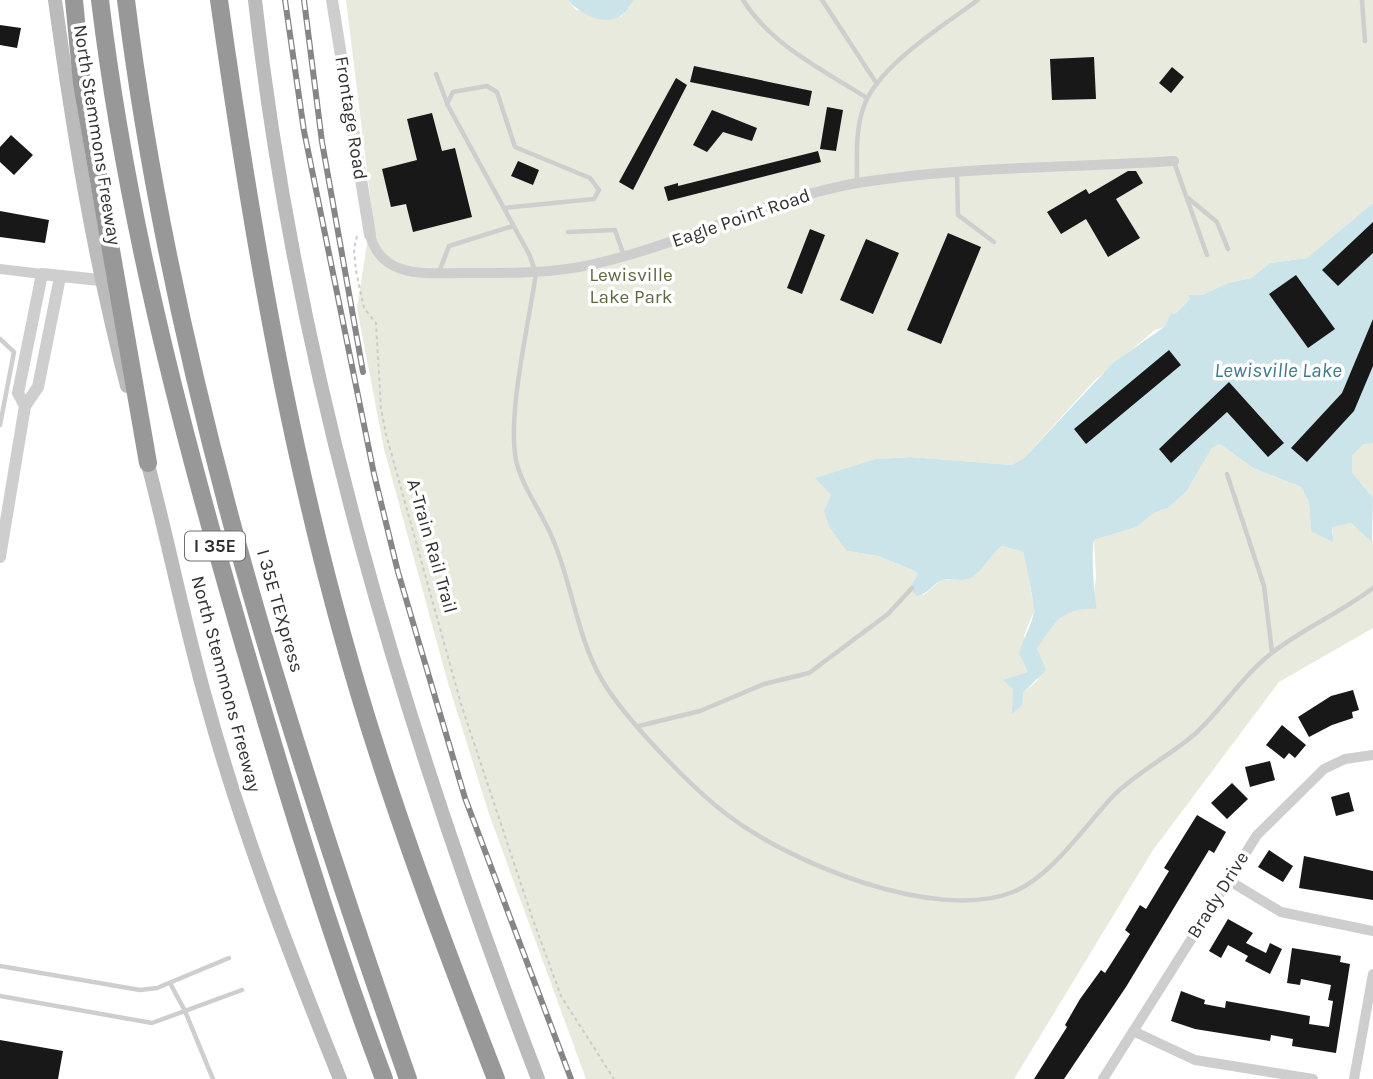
<svg xmlns="http://www.w3.org/2000/svg" width="1373" height="1079" font-family="Karla,sans-serif">
	<style>
		.green { fill: #e7eadd }
		.water { fill: #cbe4e9 }
		.building { fill: #181818 }
		.lines { fill: none; stroke-linecap: round; stroke-linejoin: round }
		.path { stroke: #cbcbcb; stroke-width: 2; stroke-dasharray: 3.5 3.5; stroke-linecap: butt }
		.service { stroke: #cecece; stroke-width: 4.5 }
		.minor { stroke: #cecece; stroke-width: 10 }
		.tertiary { stroke: #cecece; stroke-width: 12 }
		.secondary { stroke: #bbb; stroke-width: 14 }
		.motorway { stroke: #989898; stroke-width: 18 }
		.rail-casing { stroke: #868686; stroke-width: 6 }
		.rail { stroke: #fff; stroke-width: 3.5; stroke-dasharray: 10; stroke-linecap: butt }
		.labels { text-anchor: middle; dominant-baseline: central; stroke-width: 7; stroke-linejoin: round; paint-order: stroke }
		.shield { fill: #fff; stroke: #6f6f6f; stroke-width: 2 }
		.shield-label { font-size: 18px; font-weight: bold; fill: #313131 }
		.street-label { font-size: 19px; fill: #313131; stroke: #fff }
		.park-label { font-size: 19px; fill: #5d6a41; stroke: #fff }
		.water-label { font-size: 21px; font-style: italic; fill: #407c89; stroke: #fff }
	</style>
	<rect width="100%" height="100%" fill="#fff"/>
	<path class="green" d="M346,0h222l8,10 45,7 13,-17h739v203l-66,55 -37,5 -19,15 -23,5 -26,12h-14l2,4 -15,15 -4,-1 -7,14 -9,3 -60,50 -71,78 -12,7 -101,-8 -36,2 -59,19 15,17 16,56 31,5 37,15 3,3 -6,9 1,9 11,3 17,-15h17l44,-34 21,6c7,19 6,38 12,57l-11,26 5,37 -16,17v24l10,-20 15,-13c-1,-9 -3,-21 -1,-29 5,-26 38,-42 57,-55l2,-20 -2,-36 43,-13 17,-14 14,-5 18,-16 26,-44 8,-4 33,24 48,19 8,15 2,29 22,4 -1,-9 19,-3 22,18v87l-94,54 -126,168 -139,229h-428l-97,-265 -41,-131 -64,-234 -27,-141 15,-96z
		M1373,443v55l-21,-26v-16l11,-11z"/>
	<path class="water" d="M568,0h66c-4,5 -9,14 -15,17 -17,9 -40,-4 -51,-17z
		M1373,203v240l-10,2 -11,11v16l21,26 -1,44 -21,-19 -19,4 1,15 -22,-11 -2,-29 -8,-15 -48,-19 -33,-24 -8,4 -26,44 -18,16 -14,5 -17,14 -43,13c-3,9 0,59 3,69 -34,-2 -43,13 -60,40l9,21 -23,23 -1,12 -10,9 1,-25 -10,-9 25,-8 -9,-19c4,-14 13,-28 15,-42 1,-3 -9,-53 -11,-59l-21,-6c-14,10 -18,24 -30,31 -10,6 -23,0 -32,4 -9,5 -12,13 -23,15l-4,-4 -1,-9 6,-9 -3,-3 -37,-15 -31,-5 -17,-23 -6,-17 7,-16 -16,-17 60,-19 36,-2 101,8 12,-7 89,-95 51,-36 7,-14 4,1 15,-15 -2,-4h14l26,-12 23,-5 19,-15 37,-5z"/>
	<path class="building" d="M0,25l21,3 -4,20 -17,-3z
		M1094,57l2,42 -44,1 -2,-41z
		M694,66l118,25 -3,15 -119,-24z
		M1172,67l12,10 -13,16 -12,-10z
		M676,78l11,7 -54,105 -14,-8z
		M827,107l16,3 -7,41 -16,-2z
		M712,110l45,18 -5,13 -29,-9 -16,20 -14,-7z
		M432,113l10,38 13,-3 17,69 -59,15 -7,-28 -15,3 -9,-38 35,-9 -10,-41z
		M11,135l22,20 -19,20 -14,-13v-15z
		M818,151l3,11 -153,39 -4,-14 14,-4v3z
		M518,161l21,9 -6,15 -22,-9z
		M1128,171h8l7,12 -27,16 24,39 -32,19 -22,-38 -25,15 -14,-22 39,-23 3,5z
		M0,211l49,9 -4,23 -45,-6z
		M1373,222v31l-35,33 -16,-16z
		M810,229l15,6 -23,59 -15,-6z
		M948,233l33,14 -40,97 -34,-14z
		M866,239l33,14 -26,61 -33,-14z
		M1296,275l39,54 -27,19 -39,-54z
		M1373,319v47l-19,45 -47,51 -16,-14 51,-55z
		M1169,350l12,15 -95,79 -12,-15z
		M1229,382l55,61 -16,14 -41,-45 -56,51 -12,-14z
		M1353,690l6,20 -7,2 1,6 -21,7 -23,12 -11,-20 33,-21z
		M1282,725l24,20 -11,13 -6,-5 -5,6 -18,-14z
		M1270,761l5,19 -25,7 -5,-20z
		M1232,783l16,16 -21,20 -16,-16z
		M1349,792l5,19 -18,5 -5,-19z
		M1197,815l29,17 -12,21 -5,-3 -83,137 -62,92h-30l33,-52 -2,-2 15,-26 21,-29 4,3 25,-39 -5,-4 15,-25 6,4 23,-38 -5,-3z
		M1269,850l24,16 -10,16 -25,-15z
		M1304,856l69,15v29l-74,-12z
		M1228,919l25,14 -7,10 20,10 4,-10 12,6 -12,25 -25,-13 3,-5 -20,-11 -7,13 -12,-7z
		M1292,948l49,8 -1,6 10,2 -14,89 -44,-7 1,-7 -22,-4 -1,6 -75,-12 -24,-8 10,-30 24,9 -1,4 21,4 1,-7 84,15 -1,8 20,3 4,-26 -5,-1 3,-15 -30,-6 -1,6 -13,-2z
		M0,1040l63,11 -5,28h-58z"/>
	<g class="lines">
		<path class="path" d="M357,236l-3,13 2,22 8,37 12,15 5,86 5,25 75,270 71,213 29,79 53,83"/>
		<path class="service" d="M743,0c29,46 80,70 124,98
			M822,0l55,84
			M1362,0l3,41
			M436,74l11,29
			M1174,162l33,93
			M957,174l1,41 36,27
			M857,181c0,-24 -2,-51 7,-75 14,-40 80,-81 114,-106
			M1188,198l29,24 11,27
			M504,208l90,-9 5,-9 -9,-12 -75,-31 -18,-55 -10,-6 -34,6 -6,12 82,150 7,19c-7,50 -29,141 -20,187 6,28 28,55 38,82 19,46 23,95 48,138 22,38 88,106 123,133 62,49 210,110 288,79 38,-15 72,-66 100,-96 25,-25 57,-40 83,-63 27,-25 48,-59 77,-81 31,-24 69,-40 100,-64
			M568,232l47,-2 9,26
			M439,272l10,-26 64,-20
			M0,339l14,13 -14,73
			M1227,474l37,112 8,66
			M639,726l61,-15 64,-27 45,-11 79,-59 24,-26
			M0,966l140,24 17,-2 72,-30
			M170,983l15,28 28,68
			M0,996l152,27 90,-33"/>
		<path class="minor" d="M370,235c12,44 55,38 92,38 45,0 89,1 132,-9 90,-20 172,-65 263,-81 105,-17 212,-15 317,-22
			M0,269l42,5
			M1228,880l53,32 92,19
			M1133,1031l62,29 118,19
			M1103,1079l154,-244 67,-66 21,-10 28,-4
			M1354,1079l19,-105"/>
		<path class="tertiary" d="M332,0l38,235
			M25,406l-7,-13 24,-119 58,6
			M0,557l25,-151 13,-19 22,-110"/>
		<path class="secondary" d="M55,0c18,131 39,259 72,386
			M255,0c41,371 150,732 283,1079
			M145,453c22,82 38,165 61,247 35,129 84,255 134,379"/>
		<path class="motorway" d="M74,0l8,83 66,380
			M100,0c26,215 78,417 138,625 44,152 90,305 146,454
			M126,0c46,370 159,728 282,1079
			M219,0c36,256 80,511 160,757 35,109 76,216 117,322"/>
		<defs>
			<path id="rail" d="M285,0l19,131 70,343 24,98 67,226 106,281
				M304,0l18,142 41,230"/>
		</defs>
		<use href="#rail" class="rail-casing"/>
		<use href="#rail" class="rail"/>
	</g>
	<g class="labels">
		<rect class="shield" x="185" y="531.5" width="60" height="29" rx="5"/>
		<g class="shield-label">
			<text x="215" y="546">I 35E</text>
		</g>
		<g class="street-label">
			<text transform="translate(351 118) rotate(81)">Frontage Road</text>
			<text transform="translate(97 135) rotate(81)">North Stemmons Freeway</text>
			<text transform="translate(741 218) rotate(-19)">Eagle Point Road</text>
			<text transform="translate(432 546) rotate(74)">A-Train Rail Trail</text>
			<text transform="translate(280 611) rotate(74)">I 35E TEXpress</text>
			<text transform="translate(226 684) rotate(75)">North Stemmons Freeway</text>
			<text transform="translate(1218 895) rotate(-58)">Brady Drive</text>
		</g>
		<g class="park-label">
			<text x="631" y="275">Lewisville<tspan x="631" dy="22">Lake Park</tspan></text>
		</g>
		<g class="water-label">
			<text x="1278" y="370">Lewisville Lake</text>
		</g>
	</g>
</svg>
